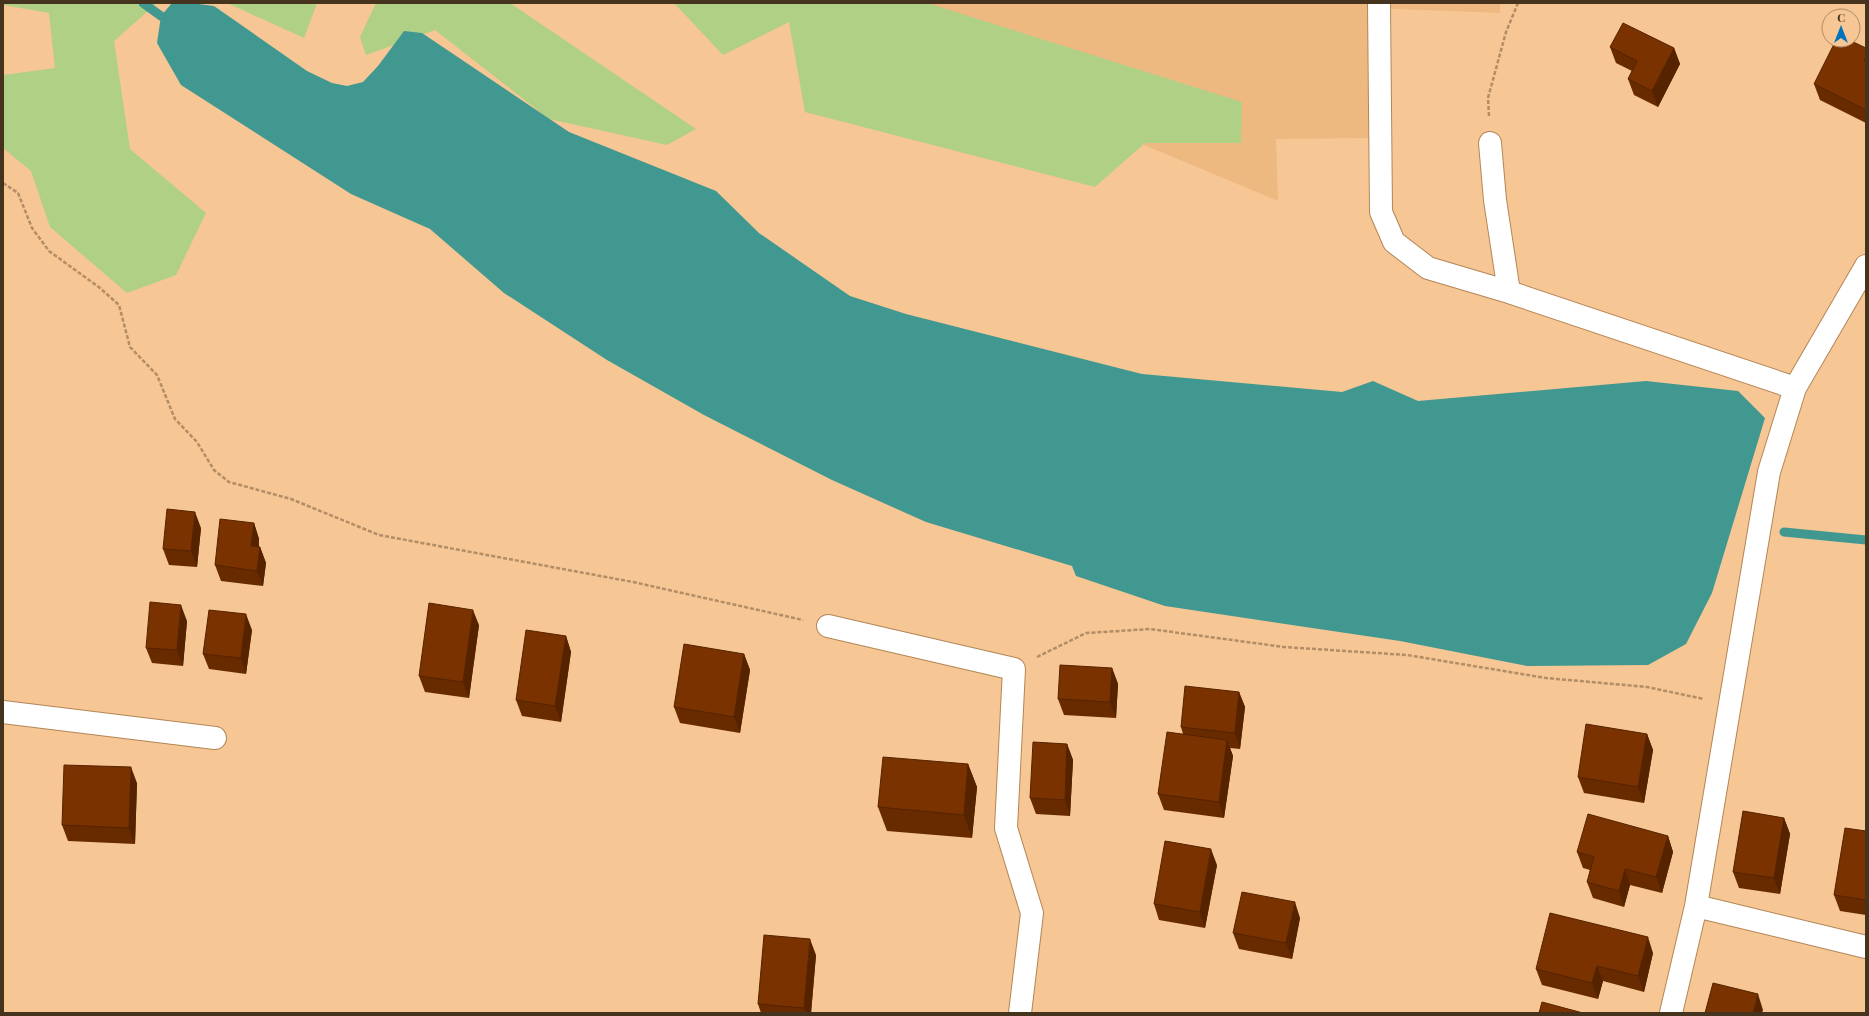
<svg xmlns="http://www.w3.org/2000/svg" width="1869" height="1016" font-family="'Playfair Display',serif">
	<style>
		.built { fill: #eeb981 }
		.green { fill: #b0d085 }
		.water { fill: #409890 }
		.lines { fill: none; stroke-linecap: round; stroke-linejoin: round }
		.stream { stroke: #409890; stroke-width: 9 }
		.minor-casing { stroke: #b38657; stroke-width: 24 }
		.path { stroke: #b28d66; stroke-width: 2.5; stroke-dasharray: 4 2; stroke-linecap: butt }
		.minor { stroke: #fff; stroke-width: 22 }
		.wall { fill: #682b00 }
		.shaded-wall { fill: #552300 }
		.building { fill: #793200; stroke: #552300 }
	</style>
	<rect width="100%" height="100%" fill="#f6c694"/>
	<path class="built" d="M805,3h695v10l-129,-5 1,130 -96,1 2,62z"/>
	<path class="green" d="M3,3h154l-43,38 16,108 76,64 -30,62 -49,18 -77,-66 -19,-56 -28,-23v-73l52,-7 -6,-55 -46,-8z
		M227,3h90l-13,35z
		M376,3h134l186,126 -29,16 -118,-26 -114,-89 -69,25 -6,-18z
		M674,3h253l315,99 -1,41h-96l-50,44 -290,-75 -16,-90 -66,33z"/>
	<path class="water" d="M172,3h19l23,3 93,65 25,12 15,3 16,-4 15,-16 26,-35 18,2 147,99 147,59 43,42 91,63 56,18 236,60 200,18 31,-11 45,20 228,-20 92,10 27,27 -53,175 -26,51 -38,21 -121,1 -127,-25 -235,-35 -89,-30 -4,-10 -146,-44 -94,-42 -128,-65 -97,-55 -103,-67 -74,-64 -79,-35 -170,-109 -24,-42 4,-27z"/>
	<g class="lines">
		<path class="stream" d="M143,3l18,13
			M1784,532l82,8"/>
		<defs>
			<path id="minor" d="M1379,3l2,209 13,30 34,26 81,24 286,96
				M1490,143l5,57 14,92
				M828,626l186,43 -8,159 26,85 -12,100
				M3,712l212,26
				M1696,906l170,41
				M1671,1013l25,-107 73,-434 26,-84 71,-122"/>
		</defs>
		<use href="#minor" class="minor-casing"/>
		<path class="path" d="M1489,116l-1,-18 18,-66 12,-29
			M3,183l15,10 14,35 17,23 51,37 19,17 11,42 27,28 18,44 22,23 17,28 15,12 62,17 88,36 254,47 170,38
			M1037,657l49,-24 64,-4 134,18 123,8 139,23 101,9 57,12"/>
		<use href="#minor" class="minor"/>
	</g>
	<path class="wall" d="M1610,47l64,1 6,16 -22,43 -24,-12 -6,-16 4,-8 -16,-8z
		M1866,48v75l-46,-23 -6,-16z
		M254,523l5,16v8h1l6,16 -3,23 -42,-5 -6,-16z
		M201,528l-4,39 -28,-2 -6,-16z
		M187,621l-4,45 -31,-3 -6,-15z
		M479,625l-10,73 -44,-6 -6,-16z
		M252,630l-6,44 -37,-5 -6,-15z
		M566,636l5,16 -10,70 -39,-6 -6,-16z
		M744,654l6,16 -10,63 -60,-10 -6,-16z
		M1112,668l6,16 -2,34 -52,-3 -6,-16z
		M1239,692l6,15 -5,42 -10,-1 3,8 -9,62 -60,-8 -6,-16 25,-60 -2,-7z
		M1647,734l6,16 -9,53 -60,-10 -6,-16z
		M1067,744l6,16 -3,56 -34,-2 -6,-16z
		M968,764l9,23 -5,51 -85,-7 -9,-24z
		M137,783l-2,61 -67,-3 -6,-16z
		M1784,818l6,16 -10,60 -41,-6 -6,-16z
		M1866,831v84l-26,-4 -6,-16z
		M1668,836l5,16 -11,41 -32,-8 -6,22 -31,-9 -6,-16 3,-12 -7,-2 -6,-16z
		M1217,865l-12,63 -46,-8 -5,-16z
		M1300,918l-8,41 -53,-10 -6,-16z
		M1653,953l-9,39 -41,-11 -5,18 -56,-14 -6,-16z
		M816,955l-5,58h-50l-3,-9z"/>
	<path class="shaded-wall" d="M1674,48l6,16 -22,43 -6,-16z
		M195,512l6,16 -4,39 -6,-16z
		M254,523l5,16 -2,23 -6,-16z
		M260,547l6,16 -3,23 -6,-15z
		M181,605l6,16 -4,45 -6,-16z
		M473,610l6,15 -10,73 -6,-16z
		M246,614l6,16 -6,44 -5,-16z
		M566,636l5,16 -10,70 -6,-16z
		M744,654l6,16 -10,63 -6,-16z
		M1112,668l6,16 -2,34 -6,-16z
		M1239,692l6,15 -5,42 -5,-16z
		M1647,734l6,16 -9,53 -6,-16z
		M1227,740l6,16 -9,62 -5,-16z
		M1067,744l6,16 -3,56 -5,-16z
		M968,764l9,23 -5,51 -8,-23z
		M131,767l6,16 -2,61 -6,-16z
		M1784,818l6,16 -10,60 -6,-16z
		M1668,836l5,16 -11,41 -6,-16z
		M1211,849l6,16 -12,63 -5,-16z
		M1625,869l5,16 -6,22 -5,-16z
		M1295,902l5,16 -8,41 -6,-16z
		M1648,937l5,16 -9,39 -6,-16z
		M810,939l6,16 -5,58h-5l-2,-5z
		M1597,966l6,15 -5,18 -6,-16z
		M1758,994l5,16 -1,3h-9z"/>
	<path class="building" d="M1623,23l51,25 -22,43 -24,-12 9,-18 -27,-14z
		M1836,40h13l17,8v9l-2,3 2,1v49l-52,-26z
		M167,509l28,3 -4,39 -28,-2z
		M220,519l34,4 -3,23 9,1 -3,24 -42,-6z
		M150,602l31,3 -4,45 -31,-2z
		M429,603l44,7 -10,72 -44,-6z
		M209,610l37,4 -5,44 -38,-4z
		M526,630l40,6 -11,70 -39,-6z
		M684,644l60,10 -10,63 -60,-10z
		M1060,665l52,3 -2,34 -52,-3z
		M1185,686l54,6 -4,41 -54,-6z
		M1586,724l61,10 -9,53 -60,-10z
		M1167,732l60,8 -8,62 -61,-8z
		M1033,742l34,2 -2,56 -35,-2z
		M883,757l85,7 -4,51 -86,-8z
		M64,765l67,2 -2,61 -67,-3z
		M1743,811l41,7 -10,60 -41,-6z
		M1588,814l80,22 -12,41 -31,-8 -6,22 -32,-9 7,-25 -17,-5z
		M1845,828l21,3v69l-32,-5z
		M1165,841l46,8 -11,63 -46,-8z
		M1242,892l53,10 -9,41 -53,-10z
		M1550,913l98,24 -10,39 -41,-10 -5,17 -56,-14z
		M764,935l46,4 -6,69 -46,-4z
		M1713,983l45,11 -5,19h-48z
		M1542,1002l41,11h-44z"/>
	<rect width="1869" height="1016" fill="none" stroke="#45331e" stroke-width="8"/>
	<g transform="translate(1841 28)"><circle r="19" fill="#f6c694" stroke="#af8b65"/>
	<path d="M0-3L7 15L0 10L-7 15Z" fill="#0073bd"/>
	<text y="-6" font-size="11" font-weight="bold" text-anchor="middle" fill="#45331e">С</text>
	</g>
</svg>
